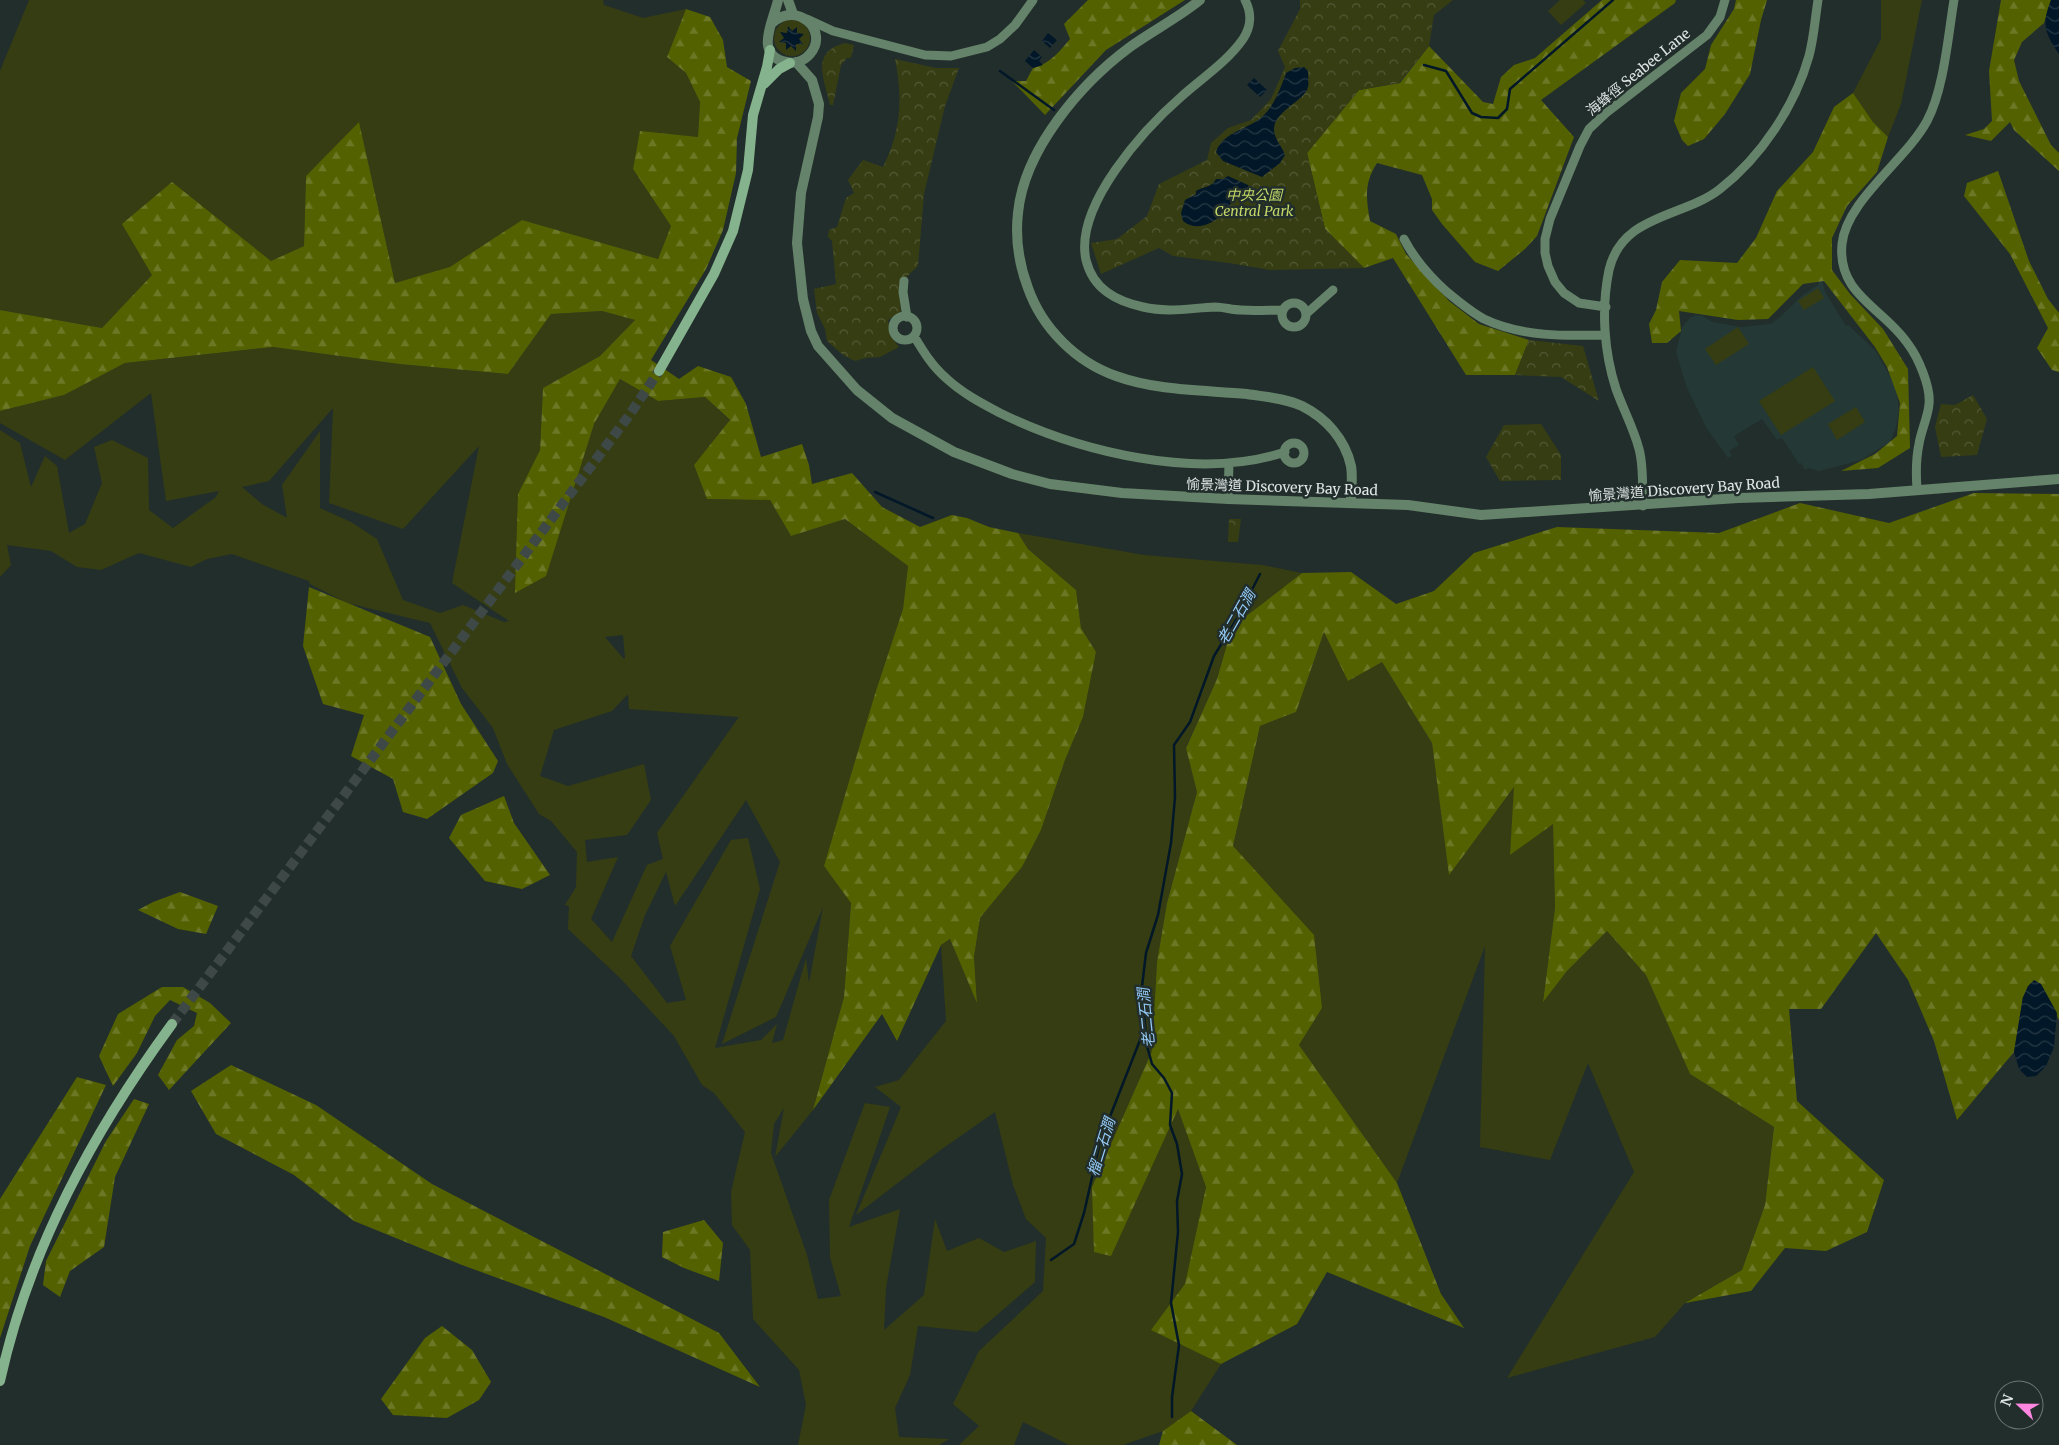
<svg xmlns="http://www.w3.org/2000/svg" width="2059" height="1445" font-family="Merriweather,'Noto Sans TC',serif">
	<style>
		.built { fill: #243935 }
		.grass { fill: #363d13; fill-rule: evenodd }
		.forest { fill: url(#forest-firs) }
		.park { fill: url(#park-crowns) }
		.water { fill: url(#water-waves) }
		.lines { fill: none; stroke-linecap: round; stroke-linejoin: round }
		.stream { stroke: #021727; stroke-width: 2.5 }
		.secondary-tunnel { stroke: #3e4947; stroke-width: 10; stroke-dasharray: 10 5; stroke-linecap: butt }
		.minor { stroke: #65826a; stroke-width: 9 }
		.tertiary { stroke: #65826a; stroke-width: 10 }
		.secondary { stroke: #85b38d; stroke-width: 10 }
		.labels { text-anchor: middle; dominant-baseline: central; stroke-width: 5; stroke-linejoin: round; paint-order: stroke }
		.street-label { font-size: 14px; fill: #dee5e4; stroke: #222e2b }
		.park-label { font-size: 14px; font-style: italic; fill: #c3d868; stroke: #222e2b }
		.water-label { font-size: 15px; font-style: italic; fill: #93c9f5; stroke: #222e2b }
	</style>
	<defs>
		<pattern id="forest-firs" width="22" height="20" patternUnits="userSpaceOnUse" patternTransform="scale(1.25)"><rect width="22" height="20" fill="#546100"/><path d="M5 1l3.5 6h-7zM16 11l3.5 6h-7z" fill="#6c7825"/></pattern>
		<pattern id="park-crowns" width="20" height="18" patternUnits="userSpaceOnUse" patternTransform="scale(1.25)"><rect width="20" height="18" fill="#363d13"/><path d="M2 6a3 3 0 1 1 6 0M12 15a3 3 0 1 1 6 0" fill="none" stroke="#535935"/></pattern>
		<pattern id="water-waves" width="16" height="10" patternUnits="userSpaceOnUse" patternTransform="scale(1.25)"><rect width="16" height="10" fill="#021727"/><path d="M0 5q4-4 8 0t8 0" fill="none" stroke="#263946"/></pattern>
	</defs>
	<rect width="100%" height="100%" fill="#222e2b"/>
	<path class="built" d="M1821,276l4,16 21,34 2,-1 27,25 18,31 3,9 3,21 -3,16 -6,15 -29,18 -42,11 -10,-3 -4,2 -4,-7 -2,1 -17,-26 -5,2 -15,-21 -28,17 5,9 -10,6 3,5 -4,2 -21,-29 -20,-41 -11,-36 6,-25 8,-9 6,-3 7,1 9,6 29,5 30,-3 10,-8 23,-22 14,-9z"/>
	<path class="grass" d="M29,0h574l1,5 39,13 43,-9 -19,48 19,16 14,29 -2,35 -57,-5 -8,37 38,57 -13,33 -136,-39 -72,48 -55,15 -36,-160 -53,53 -2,70 -33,15 -100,-79 -19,93 -50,53 -102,-18v-239z
		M1560,0h23l3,3 -25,22 -13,-14z
		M1881,0h41l-21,104 -13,33 -15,-15 -20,-29 28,-54z
		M774 38a18 18 0 1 1 36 0a18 18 0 1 1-36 0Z
		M1818,288l6,10 -20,12 -6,-9z
		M602,311l33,9 -35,36 -57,32 -3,62 -22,44 76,-70 26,-45 38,22 47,-4 25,24 -36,44 13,34 63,1 21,36 54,-17 63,47 -5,43 -79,257 27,36 -7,95 -31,113 -38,47 9,-49 -10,16 -3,29 36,102 11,44 23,-3 -11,-39 -1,-57 36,-97 25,4 -41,120 51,-18 -14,79 -2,42 40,-35 11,-76 12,32 32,-13 25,14 32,-11 -1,41 -58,50 -59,-6 -8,49 -15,33 4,29 50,2 -10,6h-141l8,-40 -7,-35 -46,-51 -3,-69 -18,-25 -1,-33 14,-60 -31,-39 -12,-8 -28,-49 -54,-58 -52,-49 1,-23 -4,-1 11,-18 1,-35 -26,-31 -12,-7 -32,-50 -14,-36 -31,-40 -32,-65 -83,-20 -37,-19 -1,-3 -77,-27 -25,5 -16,8 -52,-14 -38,17 -24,-3 -26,-16 -44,-6 4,20 -11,12v-147l20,13 11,44 14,-31 12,10 12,67 16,-9 17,-41 -8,-36 18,-7 36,18 1,52 24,18 43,-31 3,-6 -53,10 -15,-108 -86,67 -65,-37v-12l64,-16 61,-32 148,-16 126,17 109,10 43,-60zM333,408l-4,95 74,26 76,-83 -27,137 57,38 -5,1 -41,-17 -23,8 -37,-13 -26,-61 -26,-17 -31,-14v-77l-38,54 5,33 -25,-14 -20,-17 27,-6zM623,635l2,23 -1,1 -19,-22zM628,694l1,15 110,8 -82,116 6,26 -16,6 -35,77 -21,-23 27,-62 -31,5 -2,-22 42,-5 24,-35 -7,-36 -76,22 -28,-10 14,-46 58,-19zM746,800l34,62 -58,182 54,-27 47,-110 -14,76 -3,-25 -23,82 -11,3 5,-19 -16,16 -46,8 45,-159 -12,-51 -17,2 -61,106 16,54 -19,3 -36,-47 14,-41 21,-43 9,34z
		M1738,327l11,17 -33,21 -11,-16z
		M1813,367l22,34 -54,34 -22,-34z
		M1856,407l9,15 -28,18 -9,-16z
		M1018,533l126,22 118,10 40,8 -70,54 -15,52 -31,68 11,45 -30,111 -10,59 -5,89 -60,136 86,-79 28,79 -21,98 -33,45 69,34 -30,47 -28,20 -40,14h-54l-46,-23 -9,23h-55l20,-19 -26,-22 26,-53 64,-60 3,-53 -20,-19 -13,-34 -18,-73 -53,37 -86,66 45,-108 -26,-20 24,-7 47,-59 -5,-76 9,-6 27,62 -3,-44 6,-39 42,-51 19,-37 24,-70 18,-43 13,-65 -15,-24 -5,-38 -48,-41z
		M1324,632l58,30 50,81 17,131 66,-88 -5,69 43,-32 2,85 -12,93 24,-30 40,-40 39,44 44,99 84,53 -9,78 -23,65 -57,33 -30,34 -148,41 127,-206 -46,-109 -38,97 -70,-13 5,-201 -88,237 -98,-138 23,-37 -89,-162 27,-120 36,-14z"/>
	<path class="forest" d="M1088,0h97l-79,50 -61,65 -33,-34h14l7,-13c18,-5 26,-16 37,-29l-6,-15z
		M1602,0h74l-1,3 -134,97 33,37 -37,99 -12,13 -27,22 -23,-9 -33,-38 -10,-14v-11l-10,-24 -45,-12c-13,20 -11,35 -7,58l26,13 10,20 43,47 30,23 50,16 -14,35h-49l-73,-117 -29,10 -39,-39 -18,-76 52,-63 41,-7 29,-37 54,56 10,2 8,-27 13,-12 21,-7z
		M1736,0h31l-6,20 -11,54 -25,40 -21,25 -16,7 -6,-6 -8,-19 7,-28 24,-24 6,-24 23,-36z
		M2001,0h50l-7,23 -22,19 -8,18 5,21 32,64 8,8v18l-45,-41 -4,-8 -19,19 -26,-6 19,-6 8,-8 -3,-50z
		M686,9l24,8 13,23 4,27 24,14 -14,57 -1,35 -13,57 -17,39 -55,91 28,19 19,-13 33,11 15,27 15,53 41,-13 7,21 3,19 40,-11 30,34 38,20 32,-12 15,3 22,9 29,6 10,16 48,41 5,38 15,24 -13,65 -18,43 -24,70 -19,37 -42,51 -6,39 3,46 -27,-64 -9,6 -44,96 -15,-27 -69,96 31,-113 7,-94 -27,-37 51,-172 28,-85 5,-43 -63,-47 -54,17 -21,-36 -63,-1 -13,-34 36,-45 -25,-23 -47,4 -38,-22 -26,45 -48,152 -31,17 3,-99 22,-44 3,-62 57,-32 35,-36 -33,-9 -51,3 -43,60 -109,-10 -126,-17 -148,16 -61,32 -64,16v-101l102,18 50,-53 -30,-51 50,-42 99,79 33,-15 2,-70 53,-54 36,161 55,-16 72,-47 136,39 13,-33 -38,-57 7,-38 58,6 2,-35 -14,-29 -19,-16z
		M1853,93l20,29 15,15 -11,35 -30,34 -15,32v32l18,24 33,35 25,40 2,79 -32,20 -37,3 34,-17 22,-18 3,-33 -13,-36 -12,-20 -51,-66 -21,3 -35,35 -30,1 -59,-9 2,20 -14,12h-15l-3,-19 7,-14 6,-28 18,-22 57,3 19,-25 21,-47 36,-39 21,-45z
		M1998,171l31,90 19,38 11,14v59l-7,-2 -15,-22 11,-20 -38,-74 -46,-58 3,-13z
		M1974,493l85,1v526l-18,-36 -18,13 -9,55 -57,68 -23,-79 -26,-61 -32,-47 -55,76h-32l8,92 87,79 -17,52 -41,19 -41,-3 -34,43 -66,12 57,-33 23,-65 9,-78 -84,-53 -44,-99 -39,-44 -40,40 -24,31 12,-94 -2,-84 -43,31 4,-68 -65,88 -17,-132 -50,-81 -34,19 -24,-49 -28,80 -36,14 -27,120 81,89 8,73 -23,37 98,138 44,111 23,34 -137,-56 -30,52 -76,40 -70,-34 34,-46 21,-97 -28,-78 -67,147 -17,-4 -2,-65 60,-136 5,-89 10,-59 30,-111 -11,-44 31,-69 15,-52 70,-54 49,-1 45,32 38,-13 40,-38 83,-26 162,6 81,-30 89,20z
		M309,587l121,50 31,67 37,57 -5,12 -66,46 -24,-7 -10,-33 -42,-23 13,-41 -41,-11 -20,-58z
		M504,796l10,27 36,52 -28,14 -37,-8 -36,-43 12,-23z
		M180,892l38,14 -12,28 -28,-5 -40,-19 15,-8z
		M162,987h21l27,16 21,20 -62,67 -11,-15 19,-35 17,-14 3,-13 -27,-13 -15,16 -18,37 -24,33 -14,-30 19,-42z
		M231,1065l85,40 116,79 287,149 41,54 -156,-70 -142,-52 -108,-44 -60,-46 -78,-41 -25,-43z
		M77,1077l29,8 -76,161 -30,92v-139z
		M134,1099l15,5 -34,73 -11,70 -34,24 -10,26 -17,-12 3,-24 60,-120z
		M704,1220l19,23 -4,38 -35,-13 -22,-11 1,-25z
		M442,1326l30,24 19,32 -12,18 -32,18 -54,-3 -12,-16 44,-61z
		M1191,1411l46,34h1h-79l4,-14z"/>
	<path class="park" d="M1300,0h153l-19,15 -5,31 -30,37 -40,7 -52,63 18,76 39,39 -94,2 -41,-7 -56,-7 -14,-8 -58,26 -10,-31 26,-4 30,-23 12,-32 48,-24 4,-17 17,-15 23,-8 20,-21 14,-32 -7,-16 22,-42z
		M845,43l9,2 -3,13h-4l-6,7 -8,40h-3c-6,-27 -20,-53 15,-62z
		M895,59l41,9h23l-14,38 -21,88 -6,72 -19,18 2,28 -13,8 3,17 8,10 -19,10 -14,1 -11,3 -12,-6 -16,-14 -2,-12 -8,-16 -3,-24 22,-5 -4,-43 -4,-4 1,-7 8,-3 9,-29 8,-5 -6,-13 15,-20 20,7c18,-35 20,-69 12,-108z
		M1529,340l54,6 16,55 -38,-24 -46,-2z
		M1973,395l14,24 -10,36 -36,2 -6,-30 6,-23 14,1z
		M1541,424l20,31v25l-61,1 -14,-24 18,-32z
		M1229,519h12l-3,23h-10z"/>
	<path class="water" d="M2051,0h8v54c-14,-21 -18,-29 -8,-54z
		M788,26l4,5 5,-4v6l7,1 -5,5 4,5h-7v7l-5,-5 -5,4v-7l-7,-1 5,-4 -4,-6 7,1z
		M1048,33l9,7 -7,8 -8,-7z
		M1034,50l8,7 -3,4 4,4 -10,3 -8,-7z
		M1304,67l4,4c0,5 1,12 0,16 -3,14 -33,23 -34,42 0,10 8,17 11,26l-5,8 -18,14 -39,-16 -7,-9c7,-21 33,-22 48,-37 11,-11 17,-28 22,-42l9,-5z
		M1254,78l13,12 -7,7 -13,-12z
		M1228,176l20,9 4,7 7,3 -5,6h-2l-15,-5c-4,3 -5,5 -7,9 -11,16 -31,29 -47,16l-2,-8 4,-13 11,-6v-3c8,-5 15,-3 20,-12h7z
		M2034,980l7,4 16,29 -3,34 -8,19 -10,10 -9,1 -8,-8 -5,-17 9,-55 5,-11z"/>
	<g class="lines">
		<path class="stream" d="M1424,65l22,6 26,42 9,4 17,1 9,-9 3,-20 103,-89
			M1000,71l54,39
			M875,492l58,26
			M1051,1260l23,-16 10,-31 16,-71 44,-112
			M1172,1417v-20l7,-52 -8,-42 7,-71 -1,-31 5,-27 -5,-30 -7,-19 2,-32 -8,-15 -12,-14 -5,-18 -3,-34 -3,-17 5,-42 12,-38 13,-72 4,-46 -1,-52 16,-23 24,-66 25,-41 21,-41"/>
		<path class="secondary-tunnel" d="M172,1024l456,-607 31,-46"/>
		<path class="minor" d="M1245,0c7,13 6,27 -2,39 -16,23 -41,39 -61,57 -38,33 -108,110 -96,164 7,29 30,41 57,47 25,6 48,1 72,0 9,0 17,3 26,3 14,1 28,0 42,0
			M807,19l26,12 92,24 26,1 36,-9 13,-8 15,-14 18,-25
			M1404,239c11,21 25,37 43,53 12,10 24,20 37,27 38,18 81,17 121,16
			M904,281l-1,11 4,25
			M1282 315a12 12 0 1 1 24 0a12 12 0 1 1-24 0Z
			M1606,307l-27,-4 -15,-10 -9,-11 -7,-16 -3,-13v-14l5,-20 30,-73 9,-17 17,-16 101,-78 13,-18 5,-17
			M1306,314l27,-24
			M893 328a12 12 0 1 1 24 0a12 12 0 1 1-24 0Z
			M914,336c9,15 18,30 32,42 16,15 35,25 54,35 80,39 198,68 285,39
			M1284 453a10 10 0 1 1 20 0a10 10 0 1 1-20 0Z
			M1917,489c-1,-14 -1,-31 2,-45 2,-13 9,-27 10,-40 2,-17 -11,-47 -21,-60 -24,-36 -71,-49 -66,-100 4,-43 64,-84 85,-123 17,-32 21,-85 27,-121
			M1228,499l1,-36
			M1643,506c-1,-18 1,-39 -4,-57 -5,-20 -16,-40 -23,-60 -12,-37 -15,-80 -7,-119 13,-56 74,-52 111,-81 41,-32 75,-83 89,-133 5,-19 6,-37 9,-56"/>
		<path class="tertiary" d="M788,0l5,14
			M1200,0c-22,18 -48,31 -70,47 -50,37 -106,103 -112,166 -3,26 1,51 10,75 14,40 48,74 88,88 41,15 88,14 131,18 18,3 38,4 55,12 24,12 43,33 49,60 2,11 0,25 0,36
			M772,23c25,-23 58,8 38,31 -6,7 -15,10 -24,8 -33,-7 -12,-42 -8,-62
			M796,62l16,18 7,24 -1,13 -17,76 -4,50 6,56 8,32 7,15 39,44 35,28 62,34 58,22 38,10 72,9 106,6 180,6 73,10 257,-17 131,-4 190,-15"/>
		<path class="secondary" d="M764,84l15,-15 11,-6
			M659,371l55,-97 19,-43 15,-61 5,-55 14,-48 3,-17
			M0,1381c29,-132 93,-249 172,-357"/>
	</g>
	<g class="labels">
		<g class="street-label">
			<text transform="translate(1638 72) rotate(-39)">海蜂徑 Seabee Lane</text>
			<text transform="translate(1282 487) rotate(2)">愉景灣道 Discovery Bay Road</text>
			<text transform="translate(1684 489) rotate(-4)">愉景灣道 Discovery Bay Road</text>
		</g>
		<g class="park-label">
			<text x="1254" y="195">中央公園<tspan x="1254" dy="16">Central Park</tspan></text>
		</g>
		<g class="water-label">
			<text transform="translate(1236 617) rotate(-60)">老二石澗</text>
			<text transform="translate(1146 1018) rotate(-96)">老二石澗</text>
			<text transform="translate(1101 1147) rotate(-73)">榴二石澗</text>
		</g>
	</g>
	<g transform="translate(2019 1405) rotate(292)"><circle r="24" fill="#222e2b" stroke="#6d7775"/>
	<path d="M0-4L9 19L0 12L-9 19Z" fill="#fd86e1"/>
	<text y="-8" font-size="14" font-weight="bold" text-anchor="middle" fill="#dee5e4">N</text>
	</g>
</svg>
